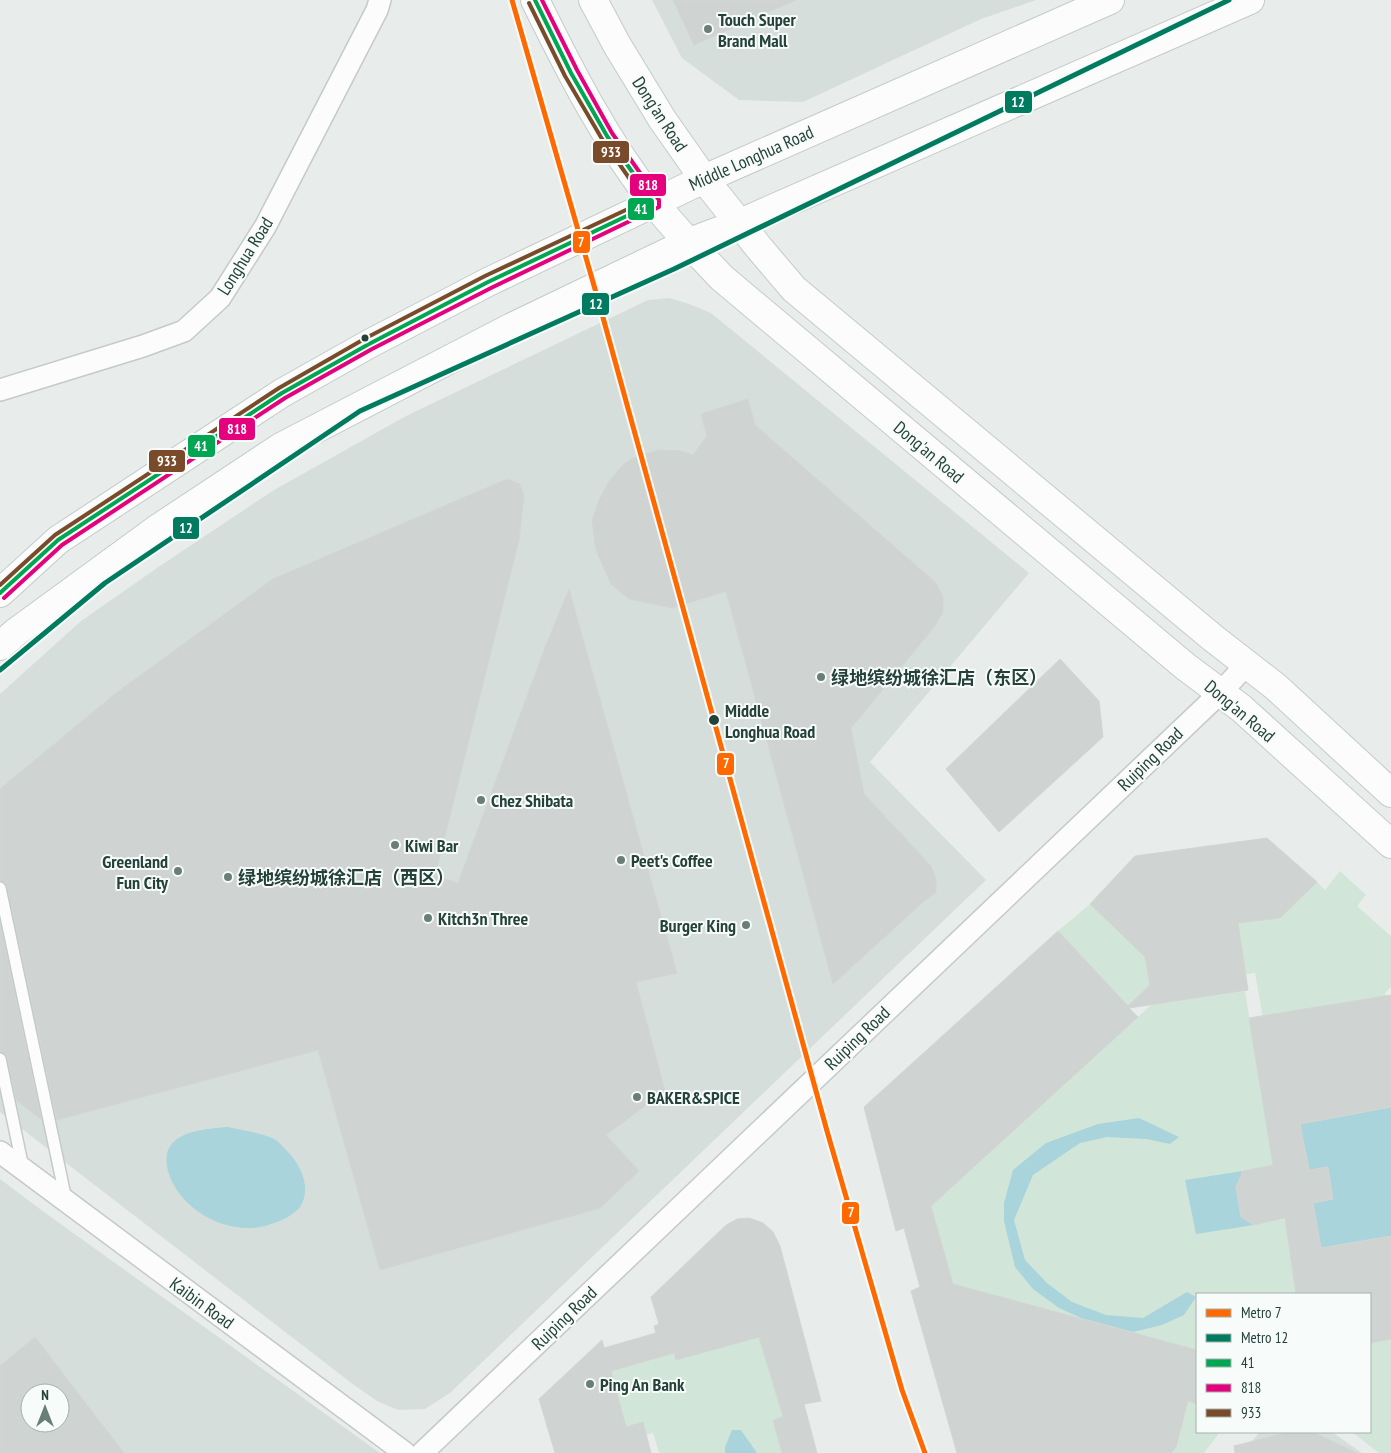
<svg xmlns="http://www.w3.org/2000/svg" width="1391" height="1453" font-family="'PT Sans Narrow','Noto Sans SC',sans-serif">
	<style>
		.built { fill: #d6dedb; fill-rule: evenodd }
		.green { fill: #d1e6d8 }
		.water { fill: #a9d4db }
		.building { fill: #cfd4d2; stroke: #d1d6d4; fill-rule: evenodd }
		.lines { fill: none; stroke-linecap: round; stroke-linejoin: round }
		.lane-casing { stroke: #c5cac8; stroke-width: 14 }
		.street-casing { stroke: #c5cac8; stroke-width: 24 }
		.secondary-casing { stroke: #c3cbc8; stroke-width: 30 }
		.lane { stroke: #fcfcfc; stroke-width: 11 }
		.street { stroke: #fcfcfc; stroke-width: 21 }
		.secondary { stroke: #fcfcfc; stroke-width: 28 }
		.bus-1-casing { stroke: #f7fbf9; stroke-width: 8 }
		.bus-2-casing { stroke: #f7fbf9; stroke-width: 8 }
		.bus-3-casing { stroke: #f7fbf9; stroke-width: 8 }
		.bus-1 { stroke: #00a651; stroke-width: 4 }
		.bus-2 { stroke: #e5007d; stroke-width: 4 }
		.bus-3 { stroke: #7a4b2a; stroke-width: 4 }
		.metro-1-casing { stroke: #f7fbf9; stroke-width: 9 }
		.metro-2-casing { stroke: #f7fbf9; stroke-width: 9 }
		.metro-1 { stroke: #ff6900; stroke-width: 5 }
		.metro-2 { stroke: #007b5f; stroke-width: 5 }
		.poi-dot { fill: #697e78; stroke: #f7fbf9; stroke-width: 2 }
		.bus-dot { fill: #24423a; stroke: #f7fbf9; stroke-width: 2 }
		.labels { text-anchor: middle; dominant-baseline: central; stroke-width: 4; stroke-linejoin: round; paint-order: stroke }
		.poi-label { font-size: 18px; font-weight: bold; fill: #24423a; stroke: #f7fbf9; text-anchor: start }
		.street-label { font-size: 18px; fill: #24423a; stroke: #f7fbf9 }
		.stop-label { font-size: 18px; font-weight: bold; fill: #24423a; stroke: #f7fbf9; text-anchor: start }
		.line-badge { stroke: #f7fbf9; stroke-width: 2 }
		.badge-label { font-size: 14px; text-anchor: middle; font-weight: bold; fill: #fff }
	</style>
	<rect width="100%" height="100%" fill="#e8edeb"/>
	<path class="built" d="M652,0h384l-55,19 -178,83 -64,-2 -57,-42z
		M670,298l19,6 22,9 318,260 -159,189 116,118 -536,513 -25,16 -27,1 -21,-9 -23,-16 -354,-273v-418l81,-73 79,-55 114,-76 132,-74 242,-116z
		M0,1179l44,33 336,241h-380zM30,1393h30v30h-30z
		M1260,1432h72l30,21h-121z"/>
	<path class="green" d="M1340,871l26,24 -9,11 34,30v51l-6,6 4,17 -19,-11 -95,15 -10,16 -10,-57 -35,5 21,-38 -3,-17 42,-5 37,-36 8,8z
		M1090,904l42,41 11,-2 45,40 -43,7 -48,46 14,-48 -53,-57z
		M1245,991l22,138 28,32 -52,10 -7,16 5,30 13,8 45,-9 -9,35 6,43h-99v56l-244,-66 -22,-78 220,-201z
		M757,1330l49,81 -33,9 9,33h-123l-6,-20 -7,2 -20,-8 -15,-56z
		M1391,1339v114h-12l-27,-21h18v-89z
		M1188,1401l9,2v29h23l-16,21h-33l5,-6z"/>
	<path class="water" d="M1391,1107v129l-70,12 -8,-45 20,-4 -24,-29 -9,-46z
		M1139,1118l40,19 -9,7 -24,-5 -39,-2 -27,6 -47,32 -19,45 11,40 22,23 25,19 34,13 37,3 44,-26 9,5 -12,18 -22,10 -29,7 -52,-14 -22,-10 -26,-19 -18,-22 -11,-46v-18l9,-33 33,-27 52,-19z
		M227,1127c15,3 33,6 47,12 6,3 10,9 14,13 13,13 24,37 12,55 -6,8 -19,14 -29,17 -39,15 -92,-13 -103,-53 -2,-8 -3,-19 3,-26 11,-15 38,-16 56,-18z
		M1243,1171l-7,16 5,29 13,9 -58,9 -11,-54z
		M732,1430h9l16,23h-32v-6z"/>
	<path class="building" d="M673,0h123l-102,45z
		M748,399l7,26 181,158 7,14v15l-8,14 -84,102 13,66 67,72 5,14v12l-13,10 -90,82 -107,-393 -54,17 -43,-9 -18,-15 -15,-34 -4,-29 7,-21 11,-20 15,-17 11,-6 23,-7 22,1 12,4 14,-19 -6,-22z
		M507,479l13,5 4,13 -5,43 -84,336 23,7 86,-233 25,-61 108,384 -41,9 29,109 -59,44 33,36 -39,37 -220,62 -62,-220 -261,70 -50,-234 -2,-3 -5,-2v-92l116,-96 157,-114z
		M1060,659l39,42 4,36 -104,95 -53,-63z
		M1267,838l50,44 -37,36 -42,5 10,67 -119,18 9,9 -207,189 22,78 244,66v54l-9,-3 -12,46 -5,6h-214l-46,-162 9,-4 -16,-59 -8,3 -32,-124 194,-176 70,75 22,-21 -5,-28 -55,-53 45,-48z
		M0,924l41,195 -24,-18 -10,-44 -2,-3 -5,-2z
		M1391,995v112l-91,17 9,46 19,-3 5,32 -20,4 8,45 70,-12v103l-21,4v-49h-74l-11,-76 -31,7 -13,-8 -5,-30 7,-16 30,-6 -24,-147z
		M749,1218l14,5 10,9 7,14 41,155 -17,3 13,49h-35l-9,-33 10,-3 -24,-80 -83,23 -2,-7 -63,18 15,56 17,-5 8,31h-96l-16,-54 63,-59 2,8 52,-15 -2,-7 5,-2 -8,-27 74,-71 12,-7z
		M35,1337l89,116h-124v-87zM30,1393h30v30h-30z
		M1289,1432h24l44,21h-122l-1,-7z"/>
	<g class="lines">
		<defs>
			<path id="lane" d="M0,888l66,312
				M0,1059l23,109"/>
			<path id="street" d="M0,390l143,-44 41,-15 36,-33 45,-71 112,-217 3,-10
				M0,1152l405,301
				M422,1453l798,-760 27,-29"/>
			<path id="secondary" d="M535,0c35,71 71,142 120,204 21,26 44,50 67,74l464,389 55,41 150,136
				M593,0l24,45 45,74 42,60 56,70 34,40 419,349 63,49 115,106
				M0,593l58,-53 224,-147 87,-49 119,-62 216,-103 406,-179
				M0,646l16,-14 141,-103 124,-82 231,-120 175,-84 53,-20 510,-223"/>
		</defs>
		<use href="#lane" class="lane-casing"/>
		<use href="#street" class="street-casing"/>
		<use href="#secondary" class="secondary-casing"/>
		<use href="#lane" class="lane"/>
		<use href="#street" class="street"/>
		<use href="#secondary" class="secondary"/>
		<defs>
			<path id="bus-1" d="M0,593l58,-53 224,-147 87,-49 119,-62 166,-79 -47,-67 -36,-63 -36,-73"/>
			<path id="bus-2" d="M4,598l58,-53 223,-147 87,-49 119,-61 168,-81v-7l-47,-67 -35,-63 -35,-70"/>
			<path id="bus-3" d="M0,585l55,-50 224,-147 87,-50 119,-62 160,-75 -43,-62 -37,-63 -36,-73"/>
		</defs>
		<use href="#bus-1" class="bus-1-casing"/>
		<use href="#bus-2" class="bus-2-casing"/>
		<use href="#bus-3" class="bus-3-casing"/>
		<use href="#bus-1" class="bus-1"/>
		<use href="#bus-2" class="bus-2"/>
		<use href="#bus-3" class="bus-3"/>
		<defs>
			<path id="metro-1" d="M512,0l87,303 228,828 75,259 23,63"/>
			<path id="metro-2" d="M0,670l105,-87 255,-172 314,-142 555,-269"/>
		</defs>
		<use href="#metro-1" class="metro-1-casing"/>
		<use href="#metro-2" class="metro-2-casing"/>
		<use href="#metro-1" class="metro-1"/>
		<use href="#metro-2" class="metro-2"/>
	</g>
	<g class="poi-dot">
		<circle cx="708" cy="29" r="5"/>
		<circle cx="821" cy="677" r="5"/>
		<circle cx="481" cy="800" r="5"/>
		<circle cx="395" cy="845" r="5"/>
		<circle cx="621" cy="860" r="5"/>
		<circle cx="178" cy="871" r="5"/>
		<circle cx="228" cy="877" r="5"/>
		<circle cx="428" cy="918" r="5"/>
		<circle cx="746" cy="925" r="5"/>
		<circle cx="637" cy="1097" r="5"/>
		<circle cx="590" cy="1384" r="5"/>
	</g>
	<g class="bus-dot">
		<circle cx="365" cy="338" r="4.5"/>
		<circle cx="714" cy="720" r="6"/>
	</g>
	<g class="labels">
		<g class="poi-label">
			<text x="718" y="19">Touch Super<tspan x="718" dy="21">Brand Mall</tspan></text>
			<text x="831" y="677">绿地缤纷城徐汇店（东区）</text>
			<text x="491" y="800">Chez Shibata</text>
			<text x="405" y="845">Kiwi Bar</text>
			<text x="631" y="860">Peet's Coffee</text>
			<text x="168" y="861" text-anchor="end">Greenland<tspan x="168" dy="21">Fun City</tspan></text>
			<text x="238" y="877">绿地缤纷城徐汇店（西区）</text>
			<text x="438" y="918">Kitch3n Three</text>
			<text x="736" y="925" text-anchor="end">Burger King</text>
			<text x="647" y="1097">BAKER&amp;SPICE</text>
			<text x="600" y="1384">Ping An Bank</text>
		</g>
		<g class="street-label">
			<text transform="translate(660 114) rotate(57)">Dong'an Road</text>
			<text transform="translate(751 158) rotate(-24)">Middle Longhua Road</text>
			<text transform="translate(245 256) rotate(-58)">Longhua Road</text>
			<text transform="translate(929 452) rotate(40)">Dong'an Road</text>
			<text transform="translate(1240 711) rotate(40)">Dong'an Road</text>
			<text transform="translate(1150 759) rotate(-44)">Ruiping Road</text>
			<text transform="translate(857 1038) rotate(-44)">Ruiping Road</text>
			<text transform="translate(202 1303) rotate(36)">Kaibin Road</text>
			<text transform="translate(564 1318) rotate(-44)">Ruiping Road</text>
		</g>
		<g class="stop-label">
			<text x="725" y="710">Middle<tspan x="725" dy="21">Longhua Road</tspan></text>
		</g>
	</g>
	<g class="line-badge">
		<rect x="1004" y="90" width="29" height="24" rx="5" fill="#007b5f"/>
		<rect x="592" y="140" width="38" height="24" rx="5" fill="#7a4b2a"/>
		<rect x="629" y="173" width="38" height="24" rx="5" fill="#e5007d"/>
		<rect x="627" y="197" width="28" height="24" rx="5" fill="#00a651"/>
		<rect x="572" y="230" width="19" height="24" rx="5" fill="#ff6900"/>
		<rect x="581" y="292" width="29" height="24" rx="5" fill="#007b5f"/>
		<rect x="218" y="417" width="38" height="24" rx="5" fill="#e5007d"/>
		<rect x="187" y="434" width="29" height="24" rx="5" fill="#00a651"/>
		<rect x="148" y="449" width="38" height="24" rx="5" fill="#7a4b2a"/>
		<rect x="172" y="516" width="28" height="24" rx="5" fill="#007b5f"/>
		<rect x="716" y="752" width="19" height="24" rx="5" fill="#ff6900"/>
		<rect x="841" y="1201" width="19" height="24" rx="5" fill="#ff6900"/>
	</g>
	<g class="badge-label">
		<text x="1018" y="107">12</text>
		<text x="611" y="157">933</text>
		<text x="648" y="190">818</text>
		<text x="641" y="214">41</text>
		<text x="581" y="247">7</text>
		<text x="596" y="309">12</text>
		<text x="237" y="434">818</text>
		<text x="201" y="451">41</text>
		<text x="167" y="466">933</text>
		<text x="186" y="533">12</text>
		<text x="726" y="768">7</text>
		<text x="851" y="1217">7</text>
	</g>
	<rect x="1196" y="1293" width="175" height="140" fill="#f7fbf9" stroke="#a3b1ad"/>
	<rect x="1206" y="1309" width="25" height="8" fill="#ff6900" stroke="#a3b1ad"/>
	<text x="1241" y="1318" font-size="15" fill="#24423a">Metro 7</text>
	<rect x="1206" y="1334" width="25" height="8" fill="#007b5f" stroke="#a3b1ad"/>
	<text x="1241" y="1343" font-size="15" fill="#24423a">Metro 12</text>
	<rect x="1206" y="1359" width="25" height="8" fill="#00a651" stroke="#a3b1ad"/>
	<text x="1241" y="1368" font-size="15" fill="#24423a">41</text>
	<rect x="1206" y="1384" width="25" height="8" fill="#e5007d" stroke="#a3b1ad"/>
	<text x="1241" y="1393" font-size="15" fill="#24423a">818</text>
	<rect x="1206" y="1409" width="25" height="8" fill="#7a4b2a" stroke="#a3b1ad"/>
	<text x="1241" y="1418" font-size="15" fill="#24423a">933</text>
	<g transform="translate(45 1408)"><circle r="24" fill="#f7fbf9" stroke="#a3b1ad"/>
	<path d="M0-4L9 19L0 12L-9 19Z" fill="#697e78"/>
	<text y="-8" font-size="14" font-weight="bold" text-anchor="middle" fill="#24423a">N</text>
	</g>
</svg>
